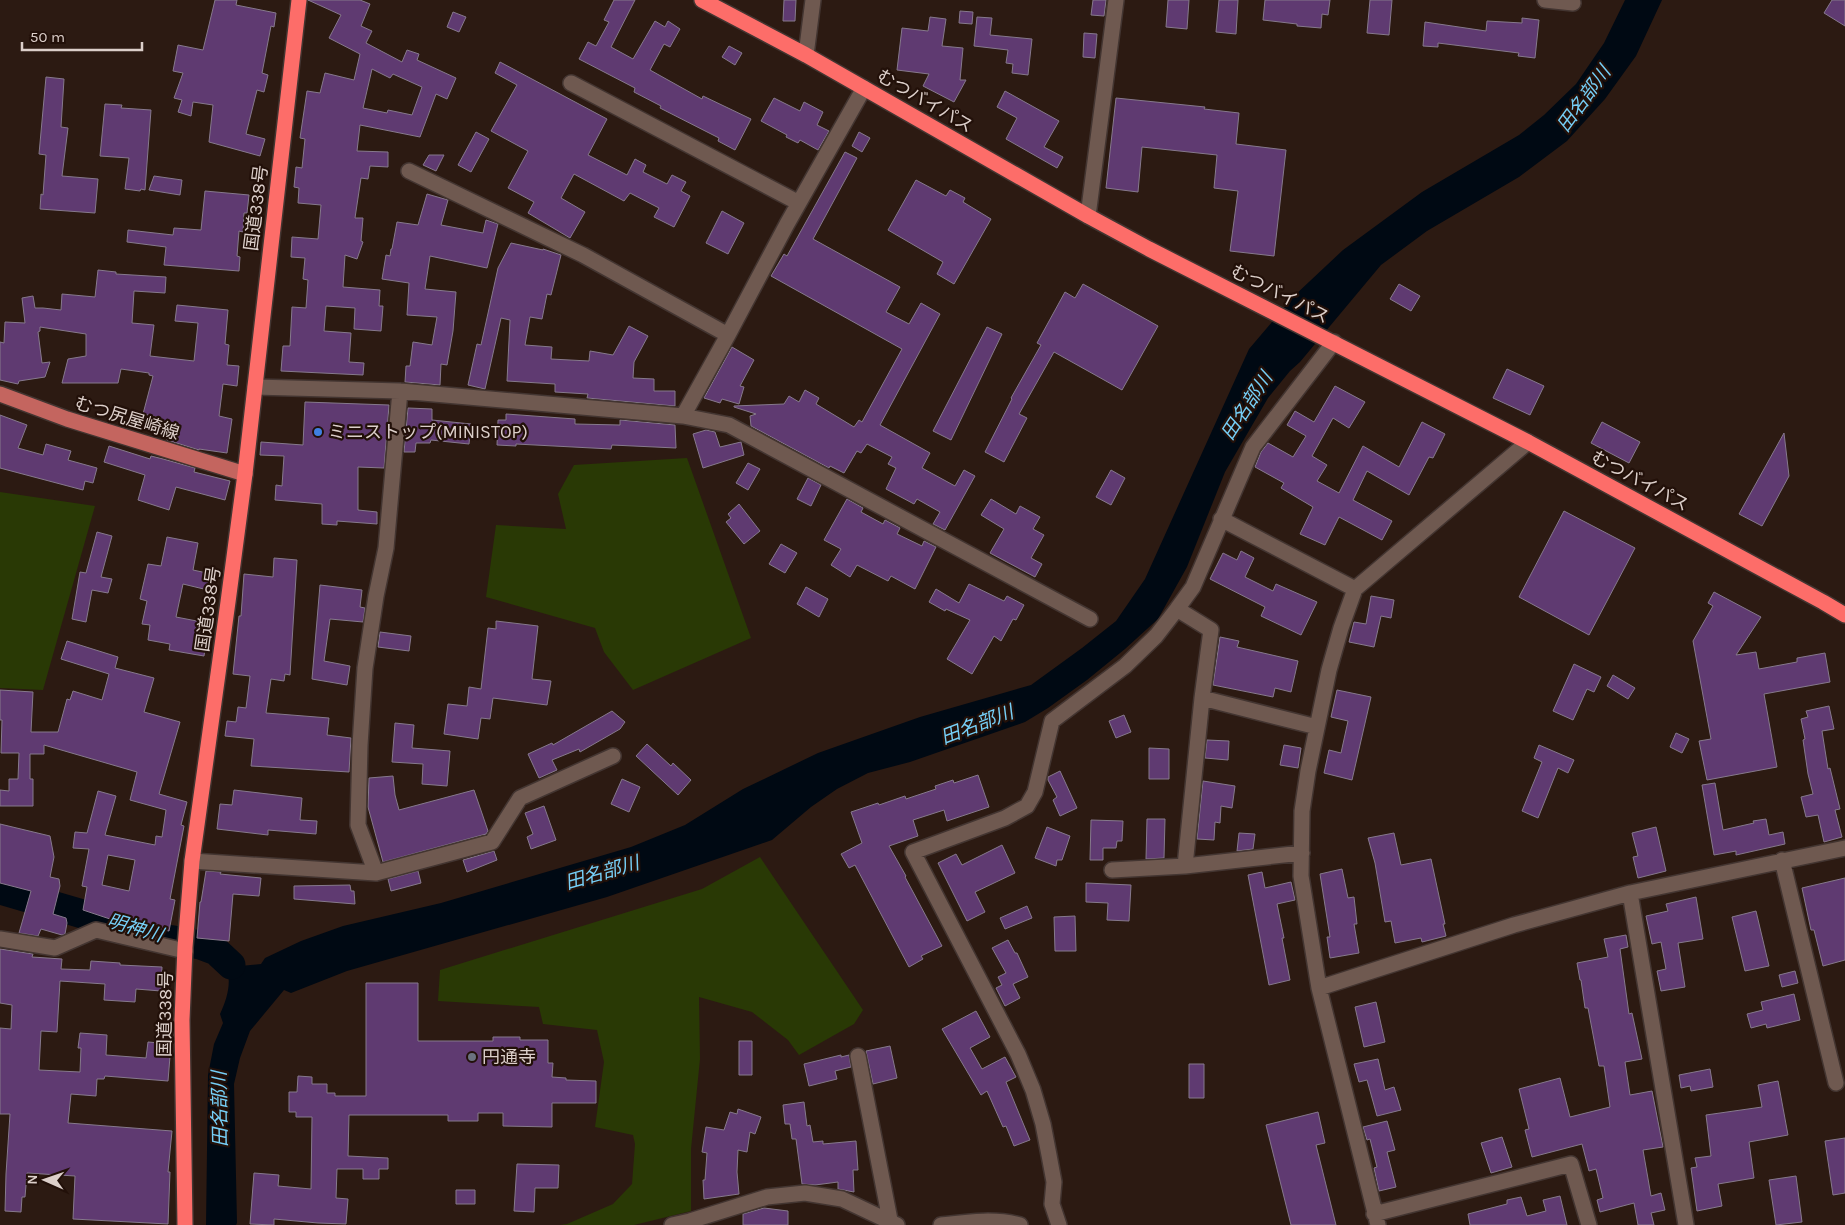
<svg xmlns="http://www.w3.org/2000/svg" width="1845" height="1225" font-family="Karla,'Noto Sans JP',sans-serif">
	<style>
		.green { fill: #293905 }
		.water { fill: #000913 }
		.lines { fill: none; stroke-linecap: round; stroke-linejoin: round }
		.river { stroke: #000913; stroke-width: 29 }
		.building { fill: #5f3a71; stroke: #86798c; fill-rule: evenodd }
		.street-casing { stroke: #433531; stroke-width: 18 }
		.primary-casing { stroke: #433531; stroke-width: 18 }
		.highway-casing { stroke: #433531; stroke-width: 18 }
		.street { stroke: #6f5950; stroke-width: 15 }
		.primary { stroke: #c4655f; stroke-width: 15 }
		.highway { stroke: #fd6d69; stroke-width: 15 }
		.shop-dot { fill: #3f7fe0; stroke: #221009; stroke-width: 2 }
		.worship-dot { fill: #6b7280; stroke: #221009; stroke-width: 2 }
		.labels { text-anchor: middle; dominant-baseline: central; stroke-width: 4.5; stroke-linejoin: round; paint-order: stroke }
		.street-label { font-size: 18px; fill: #dccfca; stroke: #221009 }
		.poi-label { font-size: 18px; fill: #dccfca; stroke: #221009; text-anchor: start }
		.water-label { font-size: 19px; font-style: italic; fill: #76cff7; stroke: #221009 }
	</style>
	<rect width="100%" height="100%" fill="#2c1a12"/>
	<path class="green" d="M687,458l64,180 -118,52 -29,-38 -9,-24 -109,-31 10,-72 70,4 -8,-35 16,-29z
		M0,492l95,14 -52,184 -43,-2z
		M760,857l103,153 -9,14 -55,31 -11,-15 -36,-28 -53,-15 1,62 -9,90v62l-57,14h-74l7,-1 46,-20 19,-20 3,-40 -2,-9 -38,-8 9,-65 -7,-32 -54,-6 -4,-17 -101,-6 2,-31 262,-81z"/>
	<path class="water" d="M1625,0h37l-26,56 -31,43 -38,42 -48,36 -92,54 -46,34 -81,97 -10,9 -22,27 -43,74 -38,95 -29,52 -33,30 -38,31 -39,28 -23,14 -115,40 -42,11 -31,16 -26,18 -39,33 -165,57 -260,74 -56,22 -7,-3 -34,41 -10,27 -6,26 3,139 -1,2h-30l2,-150 6,-31 9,-21 -3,-9c9,-19 16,-45 -5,-59 -4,-3 -11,-4 -15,-5l2,-9 31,13 7,12 21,-2 4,-6 36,-17 42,-15 98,-23 190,-56 54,-22 58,-36 75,-36 102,-36 111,-32 51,-37 34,-27 29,-42 104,-230 45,-53 49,-46 79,-58 97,-57 25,-20 32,-31 28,-41z"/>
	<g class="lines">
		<path class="river" d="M0,890l168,49 32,6 16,6 15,14"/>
	</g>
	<path class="building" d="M215,0h22l-1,5 40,8 -2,14 -3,-1 -9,47 6,2 -4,17 -7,-2 -11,44 19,5 -5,17 -51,-14 4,-37 -20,-3 -2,14 -13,-4 4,-12 -8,-2 9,-25 -10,-2 5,-26 25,5z
		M308,0h52l10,4 -9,22 11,5 -6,12 36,19 5,-12 12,4 -2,6 39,18 -9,21 -11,-5 -16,43 -60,-12 -3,26 31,1v15l-18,-1 -2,13 -7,-1 -6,40h8l-2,23 2,1 -6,17 -12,-4 -2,32 37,3 -1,16h4l-2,25 -27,-2 1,-21 -29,-2 -2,25 27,2 -2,29 15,1 -1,12 -82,-4 2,-25h7l2,-39 14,1 2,-28 -5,-1 2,-21 -14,-1 1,-20 26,2 3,-34 -23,-2 1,-15 -5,-1 2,-20 6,1 3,-29 -5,-1 7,-47 13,2 5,-20 29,7 6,-26 -31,-16 12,-23zM372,69l18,9 3,-4 29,13 -10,28 -24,-5 -1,3 -24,-5z
		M614,0h21l-24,47 22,12 22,-38 10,6 3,-6 12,8 -10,18 -6,-3 -14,26 52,29 1,-3 48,23 -16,31 -17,-9 1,-3 -59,-30 1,-2 -27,-14 1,-4 -56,-29 9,-17 8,4 13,-24 -5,-2z
		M784,0h12l-1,21h-12z
		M1093,0h13l-2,16 -13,-1z
		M1168,0h21l-2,29 -21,-2z
		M1219,0h19l-2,34 -20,-2z
		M1265,0h65l-2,15 -6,-1 -1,14 -24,-2v-2l-34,-4z
		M1370,0h22l-3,35 -22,-2z
		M1832,0h13v26l-21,-13z
		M960,11l13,1 -1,12 -13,-1z
		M453,12l13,5 -7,15 -12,-5z
		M930,17l16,2 -4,27 21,2 -3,32h6l-12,22 -31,-16 6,-12 -32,-4 5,-42 26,3z
		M977,17l15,1 -2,17 42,4 -4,36 -16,-2 1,-9 -7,-1 2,-13 -34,-4z
		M1522,18l17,2 -4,38 -17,-2 1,-3 -81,-10v4l-15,-1 2,-24 61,9 1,-10 35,2z
		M1084,33l13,1 -2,24 -12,-1z
		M729,46l13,7 -7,12 -13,-8z
		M500,62l107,57 -19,36 39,20 8,-16 11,6 -3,7 24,12 5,-9 14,7 -5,9 9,5 -16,31 -20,-10 5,-9 -29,-15 -6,8 -50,-27 -13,24 24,14 -15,26 -42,-25 6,-11 -26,-14 20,-37 -37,-20 26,-46 -22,-12z
		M46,77l18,2 -3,48 7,1 -6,48 36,3 -3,34 -55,-4 1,-15 2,1 3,-40 -7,-1z
		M1005,91l54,30 -15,26 19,10 -6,11 -51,-29 11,-21 -20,-11z
		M774,98l26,13 4,-9 19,10 -6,13 12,6 -11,19 -18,-10 -2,3 -12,-6 1,-2 -26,-14z
		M1116,98l89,9 -1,2 35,4 -3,31 50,6 -12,106 -44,-5 8,-60 -24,-3 3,-33 -75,-8 -4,45 -32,-4z
		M105,104l17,1 -1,3 30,2 -6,80 -4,-1 -1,2 -15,-2 4,-31 -29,-2z
		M476,132l13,7 -18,33 -13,-7z
		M859,132l11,6 -8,14 -10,-6z
		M845,152l12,6 -44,81 87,48 -14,25 23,12 12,-21 19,11 -60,111 50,28 -8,15 33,18 9,-16 11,6 -30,54 -12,-6 7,-12 -23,-13 -3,5 -28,-15 10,-21 -8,-4 4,-7 -25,-13 -6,9 -4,-2 -13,22 -14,-7 -1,2 -78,-42 -1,-10 6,-2 -22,-7v-1l50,-2 5,-8 10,6 6,-12 14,8 -3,6 38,23 5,-7 3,2 40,-73 -131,-73 13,-22 3,2z
		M429,155h15l-8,16 -13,-6z
		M154,176l28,4 -2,15 -31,-5z
		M916,180l30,16 4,-6 15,8 -2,4 28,17 -37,65 -17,-10 6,-12 -55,-32z
		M205,191l44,4 -2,18h-3l-1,19 -4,-1 -2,25 3,1 -1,14 -75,-6 2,-18 -39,-5 1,-12 45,5 1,-7 27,2z
		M427,194l21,6 -7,25 42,8 3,-13 12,4 -11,44 -57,-12 -5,33 31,3 -3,39 -6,34 -6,-1 -1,21 -35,-3 1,-16h4l3,-24 19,3 5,-28 -30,-2 2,-32 -27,-4 4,-24 4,1 1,-7h1l5,-27 21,3z
		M722,211l22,12 -16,31 -22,-11z
		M511,243l32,7v-1l18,6 -10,40 -4,-1 -5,25 -12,-2 -5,28 27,2 -1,12 38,2 1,-10 23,4 16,-29 19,10 -14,26 -1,16 21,1v12h21v15l-88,-8 1,-4 -33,-2v-8l-48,-3 3,-61 -9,-2 -16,71 -17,-4 9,-41 4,1 17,-77z
		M98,270l18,2v2l50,3 -1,16 -31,-2 -2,32 22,2 -4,31 44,5 4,-38 -23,-2 2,-16 51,5 -3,34 4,1 -2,20 12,1 -2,20 -14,-2 -4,32 13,3 -5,34 -28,-4v1l-32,-10 1,-7 -14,-5 3,-11 -14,-3 10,-38 -4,-1v-2l-28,-4 -3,14h-56l6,-24 18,-3v-22l-46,-7v4l-2,1 4,31 8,-1 -5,15 -26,4 -1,3 -18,-4v-38l4,1 1,-21 20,1 -3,-25 11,-2 2,12h8l18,2 1,-16 33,3z
		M1083,284l75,42 -36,64 -68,-38 -35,62 8,4 -23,44 -19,-10 27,-53 -1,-1 30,-53 -4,-2 28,-51 10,6z
		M1399,284l21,12 -9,15 -21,-12z
		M987,327l15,7 -51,106 -18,-9z
		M732,347l22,13 -14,26 4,1 -5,17 -17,-5 -2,4 -16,-5z
		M1507,369l37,17 -14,29 -37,-17z
		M1335,386l30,16 -16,26 -16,-10 -21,38 15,9 -10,16 22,12 24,-47 36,21 23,-45 23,12 -12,24 -4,-1 -20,38 -42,-24 -14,29 39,21 -10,19 -43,-23 -14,28 -25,-11 13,-27 -32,-19 3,-5 -29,-16 6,-15 7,-9 25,14 13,-21 -19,-11 8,-14 19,11z
		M305,402l84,3 -5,63 -26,-1v43l19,2v12l-40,-3v4l-15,-1v-20l-47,-4 1,-15 6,1 2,-30 -24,-1 1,-13 42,3z
		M408,408l24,1v11l39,4 -2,20 -38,-4 -1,3h-14l-1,9h-11z
		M506,414l69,5v5l45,1v-5l55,5 1,23 -64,-3 -1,4 -95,-5v2l-19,-1 1,-25h8z
		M0,415l27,10 -9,23 25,7 3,-11 25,7 -3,9 29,8 -4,15 -8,-2 -2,9 -83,-22z
		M1602,422l38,20 -11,21 -38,-20z
		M706,430l9,2 5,15 21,-5 3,13 -41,13 -10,-34z
		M1784,433l5,43 -27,50 -23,-12z
		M109,446l41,13 1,-3 12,3 32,9 -1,4 36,9 -5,19 -49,-13 -7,23 -31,-10 7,-25 -41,-13z
		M748,463l12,6 -12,21 -12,-7z
		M1111,470l14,8 -14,27 -15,-8z
		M808,478l13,7 -10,21 -14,-7z
		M847,499l16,9 -2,4 22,12 2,-4 15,8 -3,6 25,12 2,-5 12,6 -21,42 -24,-13 -3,5 -31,-16 -7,12 -19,-12 10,-16 -17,-9z
		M991,499l25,15 4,-8 20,11 -7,12 11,6 -13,23 11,6 -7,13 -45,-24 14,-24 -23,-14z
		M739,504l21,27 -16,13 -18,-22 5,-4 -3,-4z
		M1564,511l71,37 -46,87 -70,-38z
		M97,532l15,4 -11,41 11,2 -4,14 -16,-3 -6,32 -14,-3 8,-47 6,1z
		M167,537l31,6 -5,27 23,5 -4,16 -29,-7 -7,33 26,5 -4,19 8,1 -2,14 -35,-6 1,-6 -22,-4 2,-15 -8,-1 5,-23 -7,-2 8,-35 13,2z
		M781,544l16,9 -12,20 -16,-9z
		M1241,551l13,7 -9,19 28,14 3,-7 41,18 -16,33 -40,-19 4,-9 -55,-28 13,-26 14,7z
		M274,558l23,2 -7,115 -5,-1 -1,7 -13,-2 -5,34 63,5 -2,17 24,3 -2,34 -98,-6 3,-27 -29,-3 2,-15 9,1 2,-15 8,1 4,-32 -17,-2 6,-58h2l3,-42 29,3z
		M969,584l35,17 3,-5 17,9 -8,15 -3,-1 -12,22 -7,-5 -22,38 -25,-15 23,-39 -24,-11 -1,2 -16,-9 7,-13 23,14z
		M320,585l42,5 -2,17 5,1 -2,14 -33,-3 -6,42 26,5 -3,19 -35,-6z
		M806,587l22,12 -9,18 -22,-13z
		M1714,592l47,25 -25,38 20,-3 3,17 38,-7v-4l28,-5 5,29 -66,12 13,73 -70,13 -8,-39 12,-2 -18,-98 20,-35 -5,-3z
		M1371,596l23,4 -3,18 -10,-2 -7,31 -25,-5 5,-20 12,2z
		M496,621l42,5 -6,53 19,2 -4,24 -54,-7 -3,21 -9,-1 -3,21 -34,-5 4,-30 19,2 2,-19 12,2 7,-61 8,1z
		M380,632l31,4 -2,15 -31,-4z
		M1220,637l19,4 -2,6 61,14 -7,31 -16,-4 -2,9 -60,-12z
		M67,641l51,16 -3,11 39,10 -10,34 36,10 -21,72 28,8 -6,23 3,1 -14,73 5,1 -6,31 -47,-10v2l-39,-13 4,-23 -5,-1 7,-37 -16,-1 2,-16 12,1 11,-42 18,5 -11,39 50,10 1,-9 6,1 4,-27 -36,-10 7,-28 -93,-27v9h-14v25h3v27h-33v-16l9,1v-12h9l1,-26h-18l1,-33h-2v-30l33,2 -2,40h27l9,-33 3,1 3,-9 29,9 7,-26 -48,-15zM108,855l27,5 -6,31 -27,-6z
		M1574,664l27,13 -7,15 -7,-3 -14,31 -20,-9z
		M1613,675l22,13 -7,11 -21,-13z
		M1337,690l34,7 -19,83 -28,-7 5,-23 12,3 7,-32 -17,-4z
		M1829,706l5,23 -12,2 6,38 2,-1 10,41 -5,1 7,27 -18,5 -6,-27 -12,2 -5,-20 12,-3 -5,-20 -5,-34 2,-1 -4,-20 7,-2 -2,-6z
		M612,711l13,11 -5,7 -40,23 -1,-3 -27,11 5,10 -18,8 -11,-24 24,-11 1,2z
		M1124,715l7,17 -15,6 -7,-17z
		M395,723l19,2 -2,23 38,3 -3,35 -25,-2 1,-20 -31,-2z
		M1676,733l13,6 -7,14 -12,-6z
		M1207,740l22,1 -1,19 -23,-2z
		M647,744l24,22 2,-3 18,17 -13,15 -42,-39z
		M1284,745l17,3 -3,20 -18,-3z
		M1539,745l35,15 -6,13 -10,-5 -20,50 -16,-7 20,-49 -8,-4z
		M1149,748l20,1v30h-20z
		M1060,771l17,37 -17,8 -7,-16 4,-3 -9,-17v-3z
		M978,775l11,32 -42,14 -3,-11 -31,10 5,16 -29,10 17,30 -1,1 37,69 -21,10 2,3 -14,8 -54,-102 -6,3 -8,-14 21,-11 -11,-31 27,-9 1,2 26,-9 1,3 30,-10 -1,-3 18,-6 1,3z
		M393,776l2,19 4,15 75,-20 14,41 -2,3 -103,28 -15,-55 1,-29z
		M622,779l18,8 -11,25 -18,-8z
		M1203,781l32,5 -3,22 -11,-2 -1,17 -5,-1 -1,18 -17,-1z
		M1715,783l8,47 31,-7 -1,-2 13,-2 3,16 14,-3 2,12 -49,11v-4l-22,4 -12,-70z
		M234,790l68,8 -2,22 17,1 -1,13 -48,-4v5l-51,-6 3,-25 12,1z
		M544,806l12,34 -25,9 -4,-12 6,-3 -8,-21z
		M1147,819h18l-1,39 -18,1z
		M1091,820l32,1 -1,20h-5l-1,7h-13v12h-13z
		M0,824l50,12 4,21 -4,20 9,2 1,7 -7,28 13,4 1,5 -2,11 -3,1 -21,-6 -3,7 -19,-3 12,-42 -31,-8z
		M1047,827l23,9 -8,24h-5l-1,6 -21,-8z
		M1656,827l10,44 -28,7 -5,-21 5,-1 -6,-23z
		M1239,833l16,1 -2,15 -16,2z
		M1394,833l7,32 30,-6 14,65h-2l3,12 -24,6 -1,-4 -26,5 -4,-22 -6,1 -10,-59 -7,-25z
		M1002,845l13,28 -40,19 10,20 -18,9 -29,-58 18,-9 6,11z
		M494,851l3,9 -30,12 -4,-12z
		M1342,869l6,29 6,-1 3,27h-3l5,29 -29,5 -3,-21h3l-10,-63z
		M206,871l15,1 -1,2 41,4 -2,18 -26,-2 -4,47 -32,-3 3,-36h1z
		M418,871l3,12 -30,8 -3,-12z
		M1262,872l3,16 26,-6 4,18 -18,4 7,34h-2l8,42 -21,5 -21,-110z
		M1845,878v82l-22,6 -9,-36h-3l-9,-42z
		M1086,883l45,2 -2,36 -22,-1 1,-17 -22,-1z
		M350,885l1,6h3l1,13 -61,-5v-13z
		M1696,897l7,42 -25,4 7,44 -24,4 -4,-20 9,-2 -5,-27 -9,2 -6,-28 22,-5 -2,-7z
		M1027,906l5,12 -27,11 -5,-11z
		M1756,911l13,55 -24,5 -13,-54z
		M1075,916l1,35h-21l-1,-34z
		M1626,935l2,12 -8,2 9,65 3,-1 10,46 -17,3 5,33 22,-4 11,56 -20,3 8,46 10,-3 4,17 -14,3 3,12h-16l-4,-22 -34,9 -3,-12 6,-2 -7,-29 -7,2 -7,-27 -50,13 -7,-27 4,-1 -10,-40 41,-11 10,39 40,-10 -6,-41h-5l-11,-58h-3l-4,-28h-1l-3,-17 31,-6 -4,-18z
		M1008,940l7,13h2l11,24 -15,7 7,14 -15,8 -9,-18 6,-3 -4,-8 8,-4 -14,-25z
		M0,949l33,5 -1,3 30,2 -1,10 29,1 1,-9 29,2v2l42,2 -1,24 -25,-2 -1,13 -31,-2 1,-16 -45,-3 -3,51 -16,-1 -2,39 41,2 1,-24h-3l2,-15 27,2 -1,20 40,3 2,-16 23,2 -3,37 -63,-5 -1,3h-7l-1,17 -25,-2 -3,29 104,8 -4,41h2l-2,52 -95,-5 2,-43 -48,-3 -2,24h-3l-1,15 -16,-1 1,-37 4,-60h-10v-86l11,1 1,-24 -12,-2z
		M1795,971l3,12 -16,4 -3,-12z
		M366,983h52v58h75v-4h27v3h28v23h5l-1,14 14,1v2l30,1v22h-44v24l-49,-1v-13h-25v8h-30v-6h-99l-1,41 40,2v11h-9v10h-16v-10h-26l-1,29 12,1 -2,25 -28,-1 -44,-4v6l-24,-1 4,-51 25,2 -1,11 33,3 1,-72h-16v-5h-7v-20h8l1,-16 14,1v7h15v9h8v3h31z
		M1794,994l6,26 -33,8 -1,-4 -15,4 -4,-14 16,-4 -2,-8z
		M1376,1002l9,40 -21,5 -9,-40z
		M976,1011l14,26 -20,11 12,21 23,-12 11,20 -10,5 24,58 -16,6 -8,-20 -3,1 -16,-36 -6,4 -39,-66z
		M739,1041h13v34h-13z
		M890,1046l7,32 -24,6 -7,-33z
		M841,1055v2l8,-2 2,12 -16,4 2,8 -28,7 -5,-22z
		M1378,1059l7,31 9,-3 7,23 -24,6 -10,-36 -8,2 -5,-18z
		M1189,1064h15v34h-15z
		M1710,1069l3,18 -22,4 -1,-5 -9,2 -2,-13z
		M1778,1081l10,54 -39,7 5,36 -36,6 4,22 -25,5 -6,-43 6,-1 -2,-9 16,-2 -5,-41 56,-8 -4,-22z
		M804,1102l3,24 3,-1 3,17 10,-1v3l33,-3 2,29h-5l1,22 -16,-3v-7l-23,3 -13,-1 -6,-45h-4l-2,-15h-5l-2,-19z
		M738,1109l23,8 -6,17 -5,-2 -3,20 -9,-2 -1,22 2,22 -35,5 -1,-19h2l2,-27 -5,-1 4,-25 18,3 6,-18 7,2z
		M1318,1112l7,31 -9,2 20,80h-45l-25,-100z
		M1387,1121l8,29 -8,2 9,35 -17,4 -5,-23 3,-1 -7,-28 -3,1 -4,-13z
		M1502,1137l10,30 -21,6 -10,-30z
		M1845,1138v55l-12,2 -8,-54z
		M517,1164l42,1 -1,23h-23l-1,24 -20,-1z
		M1796,1176l6,46 -26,3 -7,-45z
		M456,1190h19v14h-19z
		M1560,1196l7,29h-97l-2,-11 39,-10v-4l14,-3 6,19 19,-5 -3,-11z
		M764,1208l24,3v14h-45v-11z"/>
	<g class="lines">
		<defs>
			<path id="street" d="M1545,0l28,3
				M806,55l7,-55
				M571,83l228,120
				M409,171l174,84 145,80
				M1088,216l28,-216
				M255,387l145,4 283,25 46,9 361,194
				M683,416l45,-81 59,-111 77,-136
				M1221,519l134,70
				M1177,609l34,21 -9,68 -17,168
				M1202,698l115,29
				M1782,860l54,223
				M192,861l184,12 116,-31 28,-44 93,-42
				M1112,870l73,-4 117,-13
				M376,873l-18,-48 2,-80 5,-77 11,-72 10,-48 14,-157
				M1630,893l56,332
				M0,939l55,9 41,-18 89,21
				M1319,988l195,-63 116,-32 215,-45
				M858,1056l32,164
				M1374,1214l197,-50 18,61
				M672,1225l18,-4 77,-24 38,-4 37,6 55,26
				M941,1225c26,-3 54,-7 79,0
				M1059,1225l-7,-21 2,-22 -5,-27 -6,-31 -10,-34 -15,-36 -105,-202 92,-34 22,-12 8,-14 17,-71 73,-55 31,-30 21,-27 16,-22 60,-140 81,-105
				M1378,1225l-59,-237 -18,-112 1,-65 6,-40 21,-101 12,-42 14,-39 173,-147"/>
			<path id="primary" d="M0,394l67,25 178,55"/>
			<path id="highway" d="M702,0l104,55 282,161 61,33 379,193 295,160 22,13
				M185,1225l-3,-205 3,-73 7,-86 36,-259 17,-128 54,-474"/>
		</defs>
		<use href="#street" class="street-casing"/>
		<use href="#primary" class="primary-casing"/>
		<use href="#highway" class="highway-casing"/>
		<use href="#street" class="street"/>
		<use href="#primary" class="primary"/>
		<use href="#highway" class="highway"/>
	</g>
	<circle class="shop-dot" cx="318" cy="432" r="5"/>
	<circle class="worship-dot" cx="472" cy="1057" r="5"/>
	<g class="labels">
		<g class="street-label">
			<text transform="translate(925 101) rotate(30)">むつバイパス</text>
			<text transform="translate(256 208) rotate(-83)">国道338号</text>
			<text transform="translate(1280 294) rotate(27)">むつバイパス</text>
			<text transform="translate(127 418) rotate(17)">むつ尻屋崎線</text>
			<text transform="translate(1640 481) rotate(28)">むつバイパス</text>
			<text transform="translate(208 609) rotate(-82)">国道338号</text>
			<text transform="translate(165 1014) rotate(-89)">国道338号</text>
		</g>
		<g class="poi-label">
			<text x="328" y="432">ミニストップ(MINISTOP)</text>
			<text x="482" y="1057">円通寺</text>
		</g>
		<g class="water-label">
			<text transform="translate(1584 99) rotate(-54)">田名部川</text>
			<text transform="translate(1247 406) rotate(-57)">田名部川</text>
			<text transform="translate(977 725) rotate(-21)">田名部川</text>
			<text transform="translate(602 873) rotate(-16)">田名部川</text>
			<text transform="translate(135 928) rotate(16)">明神川</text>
			<text transform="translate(220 1109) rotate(-91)">田名部川</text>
		</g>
	</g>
	<g transform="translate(45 1180) rotate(272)" stroke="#221009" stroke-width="4" paint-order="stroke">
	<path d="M0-4L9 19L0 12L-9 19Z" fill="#dccfca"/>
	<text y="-8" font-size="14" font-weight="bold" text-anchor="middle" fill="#dccfca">N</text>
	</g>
	<path d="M22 42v8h120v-8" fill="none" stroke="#dccfca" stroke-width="2.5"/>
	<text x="30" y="42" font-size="15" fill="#dccfca" stroke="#221009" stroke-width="4" paint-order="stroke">50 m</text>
</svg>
